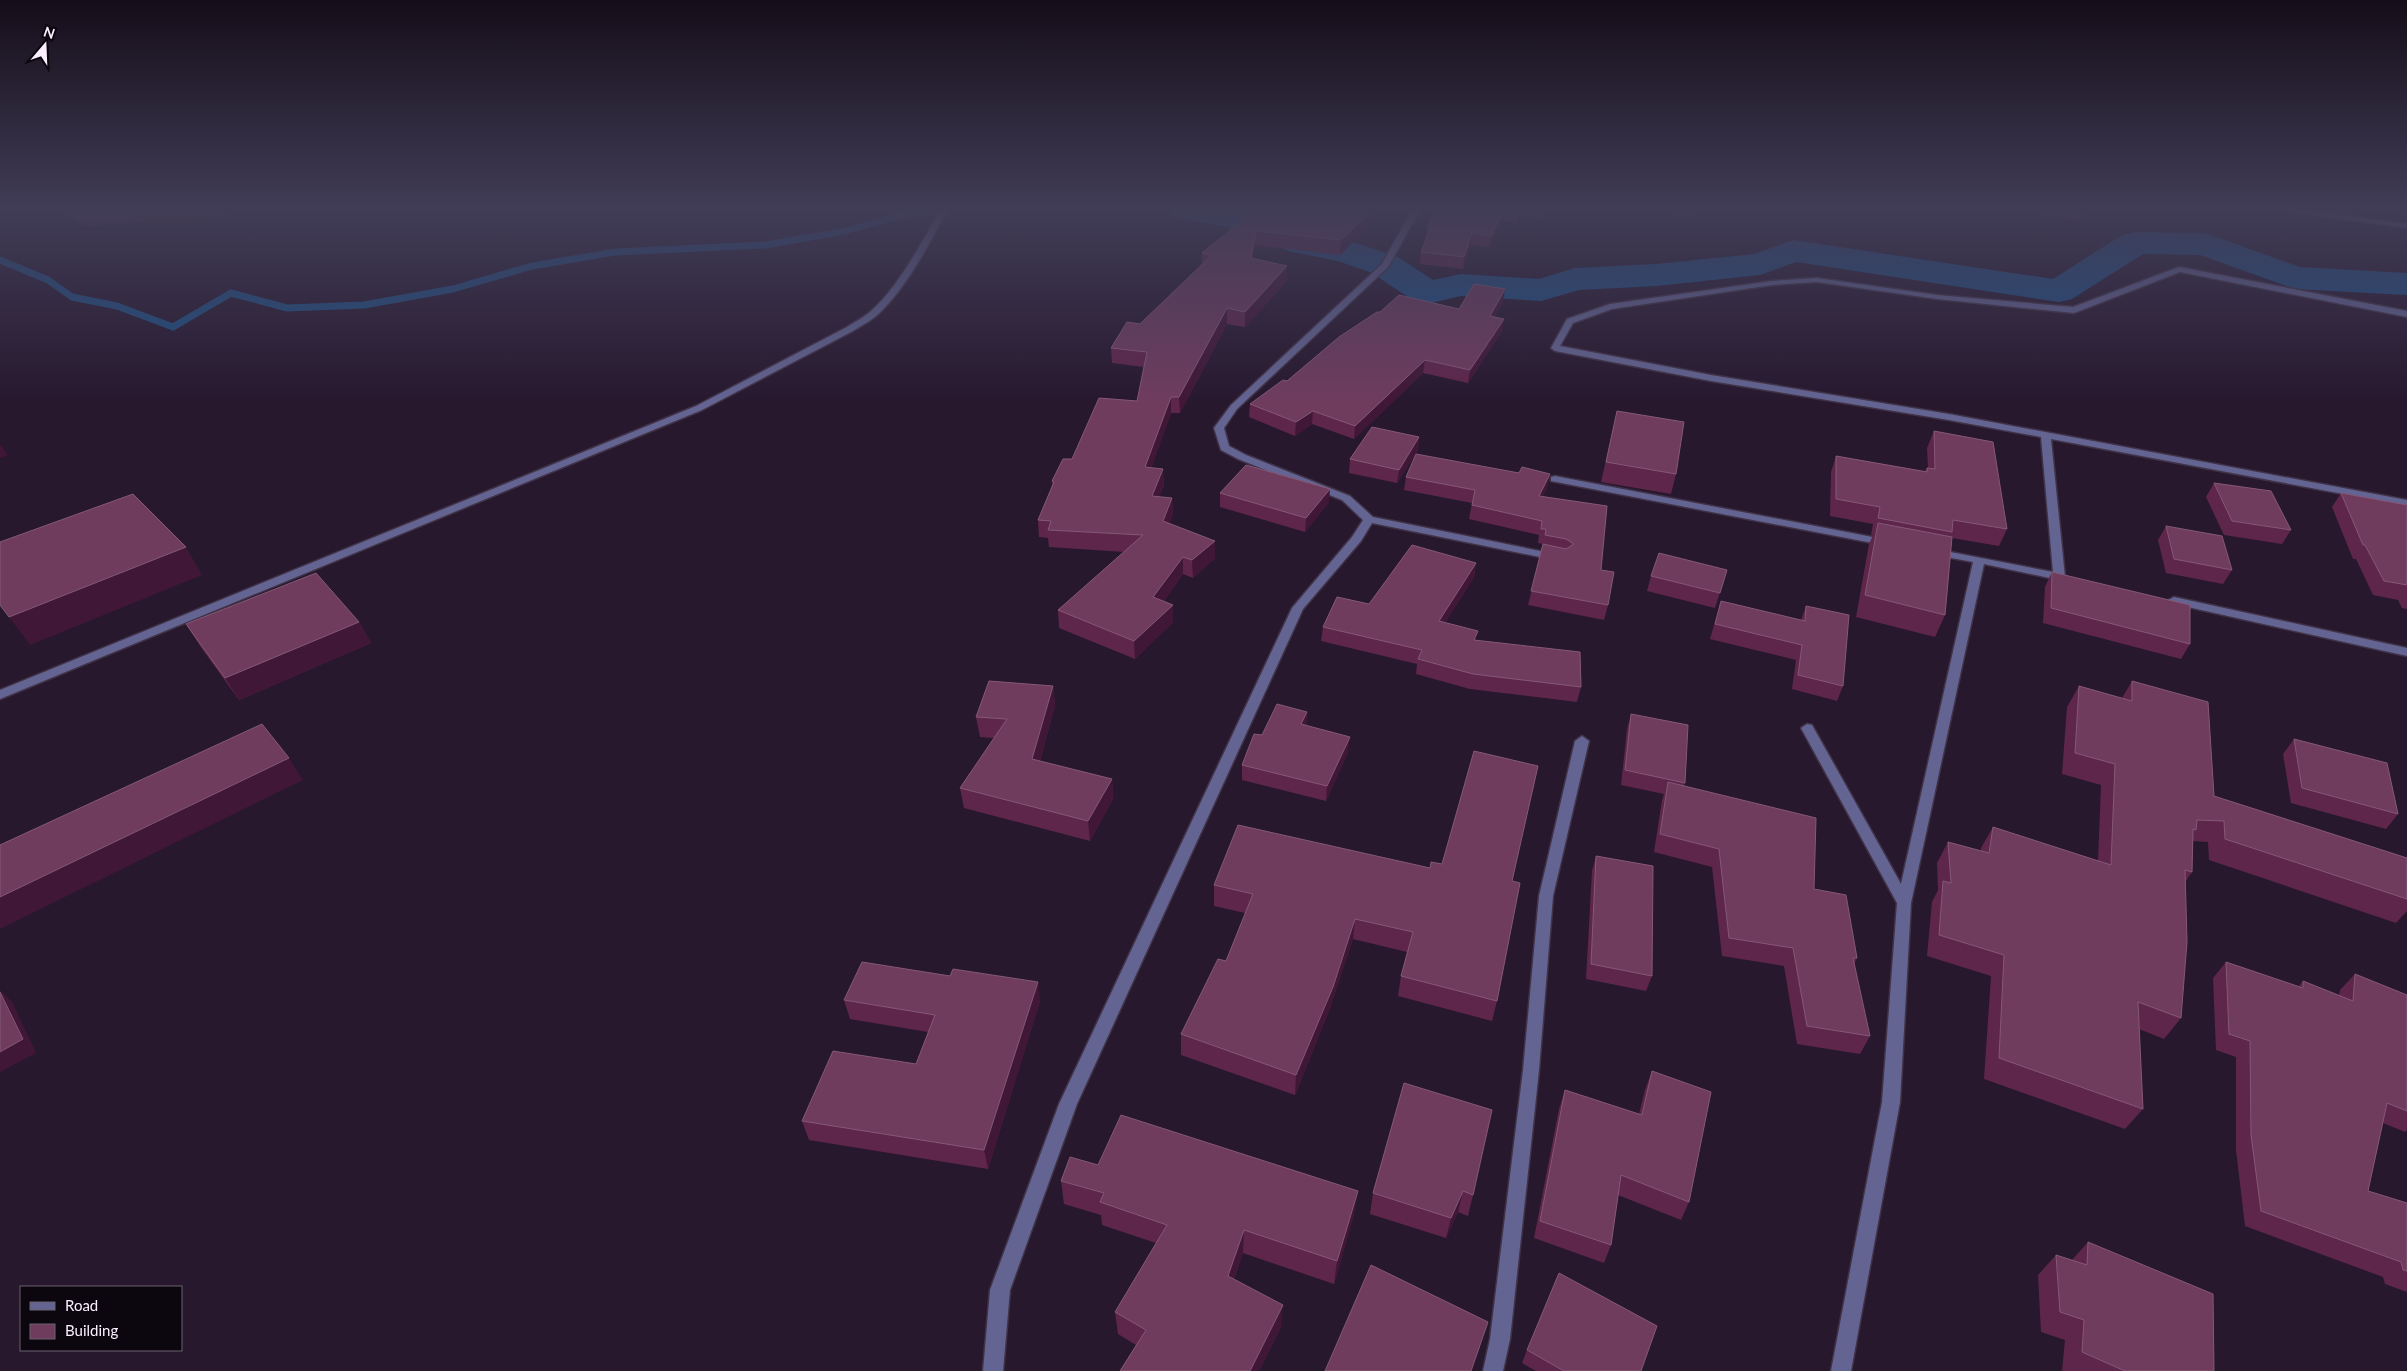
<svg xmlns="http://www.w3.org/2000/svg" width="2407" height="1371" font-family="Lato,sans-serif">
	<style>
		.green { fill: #5a1921 }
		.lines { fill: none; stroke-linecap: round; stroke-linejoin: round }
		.stream { stroke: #1d4f83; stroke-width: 7 }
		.river { fill: #1d4f83; fill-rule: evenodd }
		.street-casing { stroke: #403247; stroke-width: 3 }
		.street { fill: #636492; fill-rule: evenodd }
		.wall { fill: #5f264b }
		.shaded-wall { fill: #411737 }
		.building { fill: #6f3c5e; stroke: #855877 }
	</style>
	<rect width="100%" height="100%" fill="#27182e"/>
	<path class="green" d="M61,210h186l-34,8 -129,8z"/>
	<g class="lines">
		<path class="stream" d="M0,260l48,20 24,17 45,9 56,21 58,-34 56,15 77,-3 89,-16 79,-23 83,-14 150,-7 80,-14 61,-17 23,-3"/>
		<path class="river" d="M1168,210h80l63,24 48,10 39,13 35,23 28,-6 78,5 36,-11 81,-4 98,-10 39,-14 260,39 69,-44 13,-3 70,1 95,34 107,6v22l-112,-6 -95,-34 -57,-1 -71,45 -13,3 -263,-40 -36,13 -104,11 -77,4 -38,11 -80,-5 -34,8 -13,-3 -42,-28 -34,-12 -50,-10 -48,-22 -67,-12z"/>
		<defs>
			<path id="street" d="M940,210h8c-18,32 -44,82 -72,106 -7,6 -16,10 -23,15l-151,79 -702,289v-9l696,-284 151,-79c7,-5 16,-9 23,-15 28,-24 52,-70 70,-102z
				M1412,210h8l-32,57 -151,142 -13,19 5,18 17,9 104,41 23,21 182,37 6,3 -6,3 -183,-37 -11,18 -58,68 -226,495 -67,186 -7,81h-20l7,-81 69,-186 233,-496 60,-71 11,-17 -21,-20 -104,-41 -17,-9 -7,-22 17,-23 151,-141z
				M2287,210h18l102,14v4l-116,-16z
				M2179,267l228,44v6l-227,-45 -106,41 -137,-14 -120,-17 -45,3 -160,24 -39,14 -13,23 151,29 238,39 458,86v6l-356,-67 14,138 -6,3 -75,-16 -73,339 -11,199 -49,269h-20l51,-269 15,-199 -96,-175 6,-4 5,1 89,159 72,-322 -38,-7 -6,-3 6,-3 118,23 -12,-135 -92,-17 -238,-39 -156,-30 -4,-3 16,-29 43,-15 162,-23 45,-3 120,17 136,12z
				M1555,476l333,64 5,3 -5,3 -337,-65v-4z
				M2174,597l233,51v8l-237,-53 -2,-2 2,-2z
				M1582,736l7,5 -36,155 -14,174 -29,269 -7,32h-20l7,-32 33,-269 16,-174 36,-155z"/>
		</defs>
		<use href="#street" class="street-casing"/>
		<use href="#street" class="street"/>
	</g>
	<path class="wall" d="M61,210h76l7,12 -61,4z
		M1255,210h111l-2,2 4,15 -28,28 -85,-10 -2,13 34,23 -42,46 -18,-3 -47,89h-9l-20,55 12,1 1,17 -5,11 13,1 1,17 -4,8 46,35 -22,20 -10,-4 -19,27 9,4v17l-38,37 -76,-31 -1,-18 67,-58 -76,-5 -1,-9 -9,-1 -1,-17 14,-34v-5l20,-22 65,-58 7,-34 -32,-4 -1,-15 29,-24 62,-60v-11z
		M1437,210h111l-5,9 -22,-3 -4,7 -13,-2 -15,26 -18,-2 -8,24 -43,-5 1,-12 6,-14h-1l1,-12z
		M1658,210h36l-2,7 -34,-5z
		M2022,210h64l-8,11z
		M1503,301l-9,16 8,14 -34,52 -45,-10 -69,66 -42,-15 -17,12 -46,-19 1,-13 37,-23 93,-69 79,-3z
		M1617,411l59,63 -5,20 -70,-12z
		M1934,431l73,98 -8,17 -47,-8 -7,77 -10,22 -79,-20 13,-73 4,-9h-2l2,-11 -43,-8 1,-44 5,-16 89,15 2,-3h1l-1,-20z
		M1419,437l-1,13 -21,33 -48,-10 1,-14z
		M1406,477l141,11 -5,9 59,73 7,35 -4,15 -76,-15 15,-61 -5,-1 1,-8 -70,-16 3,-16 -68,-13z
		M2214,483l77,47 -9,14 -58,-9 -18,-38z
		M1220,493l109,9 -24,30 -85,-25z
		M2341,493l66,12v104l-5,-1 -4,-8 -25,-5 -17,-36h-3l-21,-52z
		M2166,526l66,44 -9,14 -57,-11 -8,-33z
		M1476,563l-2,14 -29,46 31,17 105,47 -4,15 -107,-13 -54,-15 1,-10 -96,-23 2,-14 46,-23z
		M1727,570l-12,38 -68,-17 4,-15z
		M2052,572l138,72 -9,15 -138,-36 2,-36z
		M1721,601l80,19 5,-14 37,80 -6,15 -45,-12 4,-29 -86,-21z
		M359,622l12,21 -132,57 -39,-54 -14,-22z
		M2132,681l82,115 193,62v53l-11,12 -187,-63 -1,-18 -15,-1 -1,31 -6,9 -5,137 -17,21 -25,-10 4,80 -18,20 -141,-50 7,-103 -64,-20 5,-54 6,-12 -1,-27 11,-21 33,9v-3l12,-21 105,34 3,-76 -39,-11 5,-67 12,-21 43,12z
		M1053,686l2,19 -15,56 72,18 1,20 -23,42 -126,-33 -4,-20 34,-50 -14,-1 -4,-20z
		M1307,712l-1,14 42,26 -22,49 -84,-21v-15l20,-30z
		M1631,714l54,69 -1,2 130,104 43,69 -3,6 16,72 -10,18 -63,-10 -13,-78 -62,-10 -10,-89 -58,-15 8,-52 2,-6 -43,-9 6,-56z
		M2294,739l104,75 -12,15 -95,-26 -8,-49z
		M1596,856l56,120 -6,15 -60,-12 6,-108z
		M1430,868l82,13 -15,120 -5,20 -94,-25 3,-20 6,-24 -54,-13 -23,69 -35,87 -114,-40v-21l45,-73 19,-48 -31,-7v-21z
		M2226,962l72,25 5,-6 36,14 1,-5 15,-16 52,21v135l-2,2 -22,-9 -15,68 39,12v89l-22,-8 -2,-7 -138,-51 -9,-76v-93l-20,-7 -3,-72z
		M844,1000l196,1 -52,168 -179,-29 -7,-19 114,-57 12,-32 -78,-13z
		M1652,1071l37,131 -8,18 -63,-25 -7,50 -7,18 -70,-25 25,-129 6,-19 74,24 6,-24z
		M1404,1083l69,112 -5,21 -10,-4 -12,26 -76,-24 3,-21z
		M1098,1165l256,49 -20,70 -91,-31 -9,26 47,48 -22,44h-139l16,-26 -18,-11 -3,-22 41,-69 -54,-18 -1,-10 -37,-11 -3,-23z
		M2088,1242l126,129h-152l3,-31 -24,-8 -3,-57 18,-20 16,5z
		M1527,1350l114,21h-105l-14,-8z"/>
	<path class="shaded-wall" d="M1357,210h9l-11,15 1,-14z
		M1505,210l-1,11 -15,26 2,-11z
		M1519,210h3l-1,6 -4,7 1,-12z
		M1544,210h4l-5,9z
		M2083,210h3l-8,11z
		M1369,213l-1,14 -28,28 1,-15z
		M1256,231l-1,14 -4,27v-14z
		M1472,233l-1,12 -8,24 1,-12z
		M1287,266v15l-42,46v-15z
		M1505,289l-2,12 -15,28 2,-13z
		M1227,308v16l-47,89 -1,-16z
		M1504,319l-2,12 -34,52 2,-13z
		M1425,360l-2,13 -69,66 1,-13z
		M1171,397v16l-25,71 -1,-17z
		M1313,411l-1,13 -17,12 1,-14z
		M1419,437l-1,13 -21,33 2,-13z
		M0,444l8,11 -8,3z
		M1163,469l1,17 -11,27 -1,-17z
		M1550,474l-3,14 -11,22 3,-14z
		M1330,489l-1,13 -24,30 1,-14z
		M1172,498l1,17 -10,23v-17z
		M1215,541v17l-22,20 -1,-18z
		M186,547l16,28 -172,70 -21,-28z
		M1183,557v17l-29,41 -1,-18z
		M1476,563l-2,14 -37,59 2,-15z
		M1173,605v17l-38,37 -1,-18z
		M359,622l12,21 -132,57 -14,-22z
		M1053,686l2,19 -20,74 -3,-20z
		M1307,712l-1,15 -5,-3z
		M1350,737l-2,15 -22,49 1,-15z
		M289,758l14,22 -303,149v-32z
		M1112,779l1,20 -23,42 -2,-20z
		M1355,919l-2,20 -23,69 -35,87 1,-20z
		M1038,982l2,19 -52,168 -4,-19z
		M0,990l12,12 24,51 -36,19z
		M1358,1191l-4,23 -20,70 3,-23z
		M1463,1191l-5,21 -12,26 5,-20z
		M1244,1230l-1,23 -16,45 1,-22z
		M1283,1305l-2,22 -22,44h-9z
		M1488,1322l-16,49h-1z"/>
	<path class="building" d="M1255,210h102l-1,1 13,2 -28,27 -85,-9 -5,27 36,8 -42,46 -18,-4 -48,89h-8l-26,70 18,2 -11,27 20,2 -9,23 52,20 -23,19 -9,-3 -30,40 20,8 -39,36 -76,-31 85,-75 -95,-5 3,-9 -13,-1 16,-38 -2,-1 11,-22h9l27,-61 38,3 10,-49 -36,-4 16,-26 13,2 72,-69 -10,-2z
		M1437,210h68l-14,26 -19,-3 -8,24 -43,-5 10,-25 -4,-1z
		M1507,210h12l-1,1z
		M1474,284l31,5 -15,27 14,3 -34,51 -45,-10 -70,66 -42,-15 -17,11 -46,-18 33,-24 4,1 52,-44 38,-25h3l19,-17 60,14z
		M1617,411l67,11 -8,52 -70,-12z
		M1372,427l47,10 -20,33 -49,-11z
		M1934,431l59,11 14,87 -54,-9 -1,12 -74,-14 2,-11 -44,-8v-43l91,16v-4l8,1z
		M1416,454l103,19 3,-6 28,7 -11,22 68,10 -6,64 13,2 -6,33 -77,-14 12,-47 23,5 8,-5 -8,-5 -21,-4 1,-6h-5l1,-8 -70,-16 3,-15 -69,-13z
		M1246,465l84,24 -24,29 -86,-25z
		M2214,483l57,8 20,39 -59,-9z
		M2341,493l66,12v80l-23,-4 -19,-36h-2z
		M133,494l53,53 -177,70 -9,-12v-63z
		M1878,523l74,14 -7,78 -80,-20z
		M2166,526l56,10 10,34 -58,-11z
		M1412,545l64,18 -37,58 39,10 -4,9 106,12 1,35 -108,-13 -55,-15 4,-9 -99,-23 14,-30 32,7z
		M1659,553l68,17 -7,23 -69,-17z
		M2052,572l138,33v39l-139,-36z
		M316,573l43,49 -134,56 -39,-54z
		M1721,601l84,20 1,-15 43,9 -6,71 -45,-11 4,-30 -87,-21z
		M989,681l64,5 -21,73 80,20 -24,42 -128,-33 47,-69 -31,-2z
		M2132,681l76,21 6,94 193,62v41l-182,-60 -1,-18 -27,-1 -1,10 -3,-1 -1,43 -7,-2 2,72 -6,76 -43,-16 5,107 -144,-51 5,-103 -65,-20 4,-54 8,2 -3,-41 41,11 4,-26 118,38 4,-101 -40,-11 4,-67 53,15z
		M1277,704l30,8 -6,12 49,13 -23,49 -85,-21 12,-31 8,1z
		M1631,714l57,11 -3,58 -60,-13z
		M262,724l27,34 -289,139v-52z
		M2294,739l93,24 11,51 -96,-26z
		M1474,751l64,15 -26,115 8,2 -23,118 -96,-25 12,-44 -58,-13 -22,68 -37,88 -115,-41 37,-75 8,2 27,-67 -39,-9 24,-60 192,43 1,-6 11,2z
		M1668,782l148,36 -2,71 32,6 11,63h-4l17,78 -63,-10 -14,-78 -64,-10 -10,-89 -59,-15z
		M1596,856l57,10 -1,110 -61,-12z
		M862,962l88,14 3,-7 85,13 -54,168 -182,-29 31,-70 83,13 19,-49 -91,-15z
		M2226,962l77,26v-7l50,20 2,-27 52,21v116l-20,-8 -19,88 39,12v68l-4,-1 -2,-8 -140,-51 -10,-76 -1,-94 -21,-7z
		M0,992l23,47 -23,13z
		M1652,1071l59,21 -22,110 -68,-27 -10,70 -71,-24 25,-131 77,25z
		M1404,1083l88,27 -19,85 -10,-4 -12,27 -78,-25z
		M1121,1115l237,76 -21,70 -93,-31 -16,46 55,29 -33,66h-130l26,-41 -31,-18 52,-87 -67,-23 4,-9 -43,-12 9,-24 28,8z
		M2088,1242l125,52 1,77h-89l-43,-19 2,-32 -24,-8 -4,-57 31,10z
		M1371,1265l117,57 -17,49h-146z
		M1559,1273l98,53 -16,45h-77l-37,-21z"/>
	<linearGradient id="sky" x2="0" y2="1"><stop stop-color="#150d19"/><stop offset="0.52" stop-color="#413d57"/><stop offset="1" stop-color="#413d57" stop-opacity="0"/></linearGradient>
	<rect width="2407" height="402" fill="url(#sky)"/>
	<rect x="20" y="1286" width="162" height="65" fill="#0c060f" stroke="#6b636f"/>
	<rect x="30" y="1302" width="25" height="8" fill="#636492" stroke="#6b636f"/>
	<text x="65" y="1311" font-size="15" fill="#f9effe">Road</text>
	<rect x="30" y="1324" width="25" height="15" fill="#6f3c5e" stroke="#6b636f"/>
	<text x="65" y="1336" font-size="15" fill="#f9effe">Building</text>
	<g transform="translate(45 45) rotate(19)" stroke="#0c060f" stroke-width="4" paint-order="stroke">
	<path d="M0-4L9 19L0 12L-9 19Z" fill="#f9effe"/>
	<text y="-8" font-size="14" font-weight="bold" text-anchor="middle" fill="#f9effe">N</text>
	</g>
</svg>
